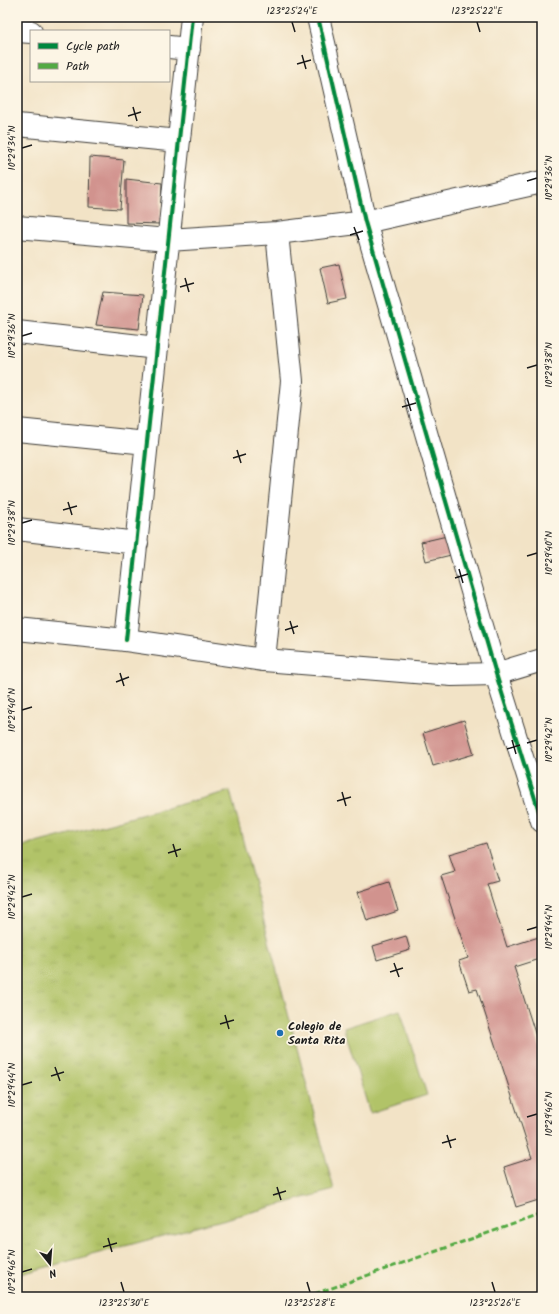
<svg xmlns="http://www.w3.org/2000/svg" width="559" height="1314" font-family="Kalam,sans-serif">
	<style>
		.park { fill: url(#park-tufts); stroke: #667042 }
		.garden { fill: #b1c367; stroke: #667042 }
		.building { fill: #d1938e }
		.lines { fill: none; stroke-linecap: round; stroke-linejoin: round }
		.minor-casing { stroke: #3c3a36; stroke-width: 24 }
		.tertiary-casing { stroke: #3c3a36; stroke-width: 24 }
		.minor { stroke: #fff; stroke-width: 22 }
		.tertiary { stroke: #fff; stroke-width: 22 }
		.quiet { stroke: #52a943; stroke-width: 3; stroke-dasharray: 6 3; stroke-linecap: butt }
		.cycleway-casing { stroke: #fcf5e5; stroke-width: 6 }
		.cycleway { stroke: #00873e; stroke-width: 4 }
		.ticks { fill: none; stroke: #1c1c1c; stroke-width: 1.5 }
		.poi-dot { fill: #1f6fb2; stroke: #fcf5e5; stroke-width: 1.5 }
		.labels { text-anchor: middle; dominant-baseline: central; stroke-width: 3.5; stroke-linejoin: round; paint-order: stroke }
		.poi-label { font-size: 12px; font-weight: bold; fill: #1c1c1c; stroke: #fcf5e5; text-anchor: start }
		.neatline { fill: none; stroke: #1c1c1c; stroke-width: 1.5 }
		.ticks-label { font-size: 10px; text-anchor: middle; fill: #1c1c1c }
	</style>
	<defs>
		<pattern id="park-tufts" width="24" height="20" patternUnits="userSpaceOnUse"><rect width="24" height="20" fill="#b1c367"/><path d="M3 7l-1-3M5 7V3M7 7l1-3M15 17l-1-3M17 17v-4M19 17l1-3" fill="none" stroke="#98a759"/></pattern>
	</defs>
	<rect width="100%" height="100%" fill="#fcf5e5"/>
	<filter id="ink" filterUnits="userSpaceOnUse"><feTurbulence type="fractalNoise" baseFrequency=".025" numOctaves="2"/><feDisplacementMap in="SourceGraphic" scale="8" xChannelSelector="R" yChannelSelector="G"/><feConvolveMatrix kernelMatrix="1 2 1 2 8 2 1 2 1" color-interpolation-filters="sRGB"/></filter>
	<filter id="wash" filterUnits="userSpaceOnUse"><feTurbulence type="fractalNoise" baseFrequency=".012" numOctaves="4" result="noise"/><feDisplacementMap in="SourceGraphic" scale="16" xChannelSelector="R" yChannelSelector="G"/><feGaussianBlur stdDeviation="0.9" result="paint"/><feColorMatrix in="noise" values="0 0 0 0 0 0 0 0 0 0 0 0 0 0 0 0 0 1.4 0 .05"/><feComposite in="paint" operator="in"/></filter>
	<g filter="url(#wash)">
		<rect width="100%" height="100%" fill="#f2e3c6"/>
		<path class="park" d="M230,791l104,399 -317,85v-427z"/>
		<path class="garden" d="M400,1010l27,85 -57,18 -26,-85z"/>
		<g id="blocks">
			<path class="building" d="M90,157l34,3 -4,49 -31,-2z
				M126,179l36,4 -2,41 -34,-1z
				M339,264l8,35 -19,4 -8,-35z
				M103,292l40,3 -4,34 -43,-4z
				M447,536l4,19 -25,6 -5,-19z
				M464,720l10,34 -41,12 -10,-33z
				M486,843l12,38 -11,3 20,63 35,-11v22l-28,9 28,88v144l-26,8 -12,-40 28,-9 -55,-169 -8,2 -10,-30 9,-3 -27,-82 14,-4 -6,-18z
				M389,882l9,29 -31,10 -9,-29z
				M406,936l4,14 -33,10 -4,-14z"/>
		</g>
	</g>
	<g filter="url(#ink)">
		<use href="#blocks" fill-opacity="0" stroke="#3c3a36" stroke-width="1"/>
		<g class="lines">
			<defs>
				<path id="minor" d="M318,17l47,205 131,452 46,147
					M17,31l14,1
					M169,47l20,2
					M17,125l162,16
					M17,227l151,13 109,-7 88,-11 177,-40
					M17,332l140,16
					M17,430l130,13
					M17,529l120,14
					M126,640l66,-623
					M264,660l28,-279 -15,-148"/>
				<path id="tertiary" d="M17,629l109,11 138,20 188,15 44,-1 46,-14"/>
			</defs>
			<use href="#minor" class="minor-casing"/>
			<use href="#tertiary" class="tertiary-casing"/>
			<use href="#minor" class="minor"/>
			<use href="#tertiary" class="tertiary"/>
			<path class="quiet" d="M306,1297l236,-83"/>
			<defs>
				<path id="cycleway" d="M318,17l47,205 131,452 46,147
					M126,640l66,-623"/>
			</defs>
			<use href="#cycleway" class="cycleway-casing"/>
			<use href="#cycleway" class="cycleway"/>
		</g>
	</g>
	<path class="ticks" d="M292,22l3,10M477,22l3,10M302,55l4,14M297,64l14,-4M133,107l4,14M128,116l13,-4M22,148l10,-3M527,181l10,-3M354,227l5,13M350,235l13,-4M185,278l4,14M180,287l14,-4M22,336l10,-3M527,368l10,-3M407,398l4,13M402,407l14,-4M237,450l4,13M233,458l13,-4M68,502l4,13M63,510l14,-4M22,523l10,-3M527,556l10,-3M459,569l4,14M455,578l13,-4M290,621l4,13M285,630l13,-4M120,673l4,13M116,682l13,-5M22,710l10,-3M512,740l4,14M527,743l10,-3M507,749l13,-4M342,792l4,14M337,801l14,-4M173,844l4,13M168,853l13,-4M22,897l10,-3M527,930l10,-3M394,963l5,14M390,972l13,-4M225,1015l4,14M220,1024l14,-4M55,1067l5,14M51,1076l13,-4M22,1085l10,-3M527,1117l10,-3M447,1135l4,13M442,1143l14,-4M277,1187l4,13M273,1195l13,-4M108,1238l4,14M103,1247l14,-4M22,1272l10,-3M121,1282l3,10M307,1282l3,10M492,1282l3,10"/>
	<circle class="poi-dot" cx="280" cy="1033" r="4"/>
	<g class="labels">
		<g class="poi-label">
			<text x="288" y="1026">Colegio de<tspan x="288" dy="14">Santa Rita</tspan></text>
		</g>
	</g>
	<rect width="559" height="1314" fill="none" stroke="#fcf5e5" stroke-width="44"/>
	<rect x="30" y="30" width="140" height="52" fill="#fcf5e5" stroke="#a29e95"/>
	<rect x="38" y="43" width="20" height="6" fill="#00873e" stroke="#a29e95"/>
	<text x="66" y="50" font-size="12" fill="#1c1c1c">Cycle path</text>
	<rect x="38" y="63" width="20" height="6" fill="#52a943" stroke="#a29e95"/>
	<text x="66" y="70" font-size="12" fill="#1c1c1c">Path</text>
	<g transform="translate(50 1264) rotate(163)" stroke="#fcf5e5" stroke-width="3" paint-order="stroke">
	<path d="M0-3L7 15L0 10L-7 15Z" fill="#1c1c1c"/>
	<text y="-6" font-size="11" font-weight="bold" text-anchor="middle" fill="#1c1c1c">N</text>
	</g>
	<rect x="22" y="22" width="515" height="1270" class="neatline"/>
	<g class="ticks-label">
		<text x="292" y="14">123°25'24"E</text>
		<text x="477" y="14">123°25'22"E</text>
		<text transform="translate(11 148) rotate(-90)" y="4">10°29'34"N</text>
		<text transform="translate(548 178) rotate(-90)" y="4">10°29'36"N</text>
		<text transform="translate(11 336) rotate(-90)" y="4">10°29'36"N</text>
		<text transform="translate(548 365) rotate(-90)" y="4">10°29'38"N</text>
		<text transform="translate(11 523) rotate(-90)" y="4">10°29'38"N</text>
		<text transform="translate(548 553) rotate(-90)" y="4">10°29'40"N</text>
		<text transform="translate(11 710) rotate(-90)" y="4">10°29'40"N</text>
		<text transform="translate(548 740) rotate(-90)" y="4">10°29'42"N</text>
		<text transform="translate(11 897) rotate(-90)" y="4">10°29'42"N</text>
		<text transform="translate(548 927) rotate(-90)" y="4">10°29'44"N</text>
		<text transform="translate(11 1085) rotate(-90)" y="4">10°29'44"N</text>
		<text transform="translate(548 1114) rotate(-90)" y="4">10°29'46"N</text>
		<text transform="translate(11 1272) rotate(-90)" y="4">10°29'46"N</text>
		<text x="124" y="1306">123°25'30"E</text>
		<text x="310" y="1306">123°25'28"E</text>
		<text x="495" y="1306">123°25'26"E</text>
	</g>
</svg>
